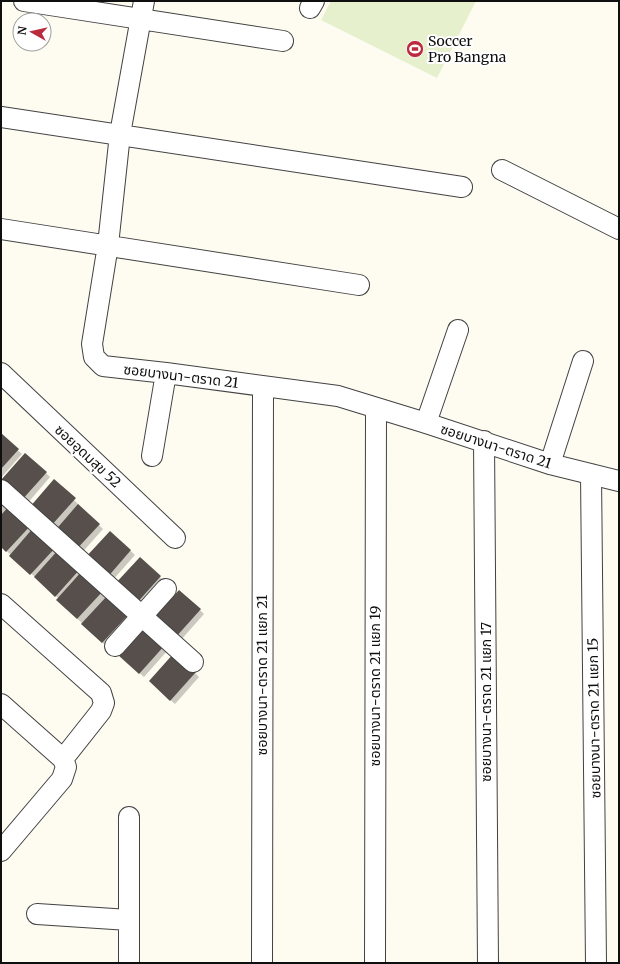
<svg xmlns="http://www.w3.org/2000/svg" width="620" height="964" font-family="Merriweather,'Noto Sans Thai',serif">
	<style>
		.pitch { fill: #e6f0cd }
		.shadow { fill: #0003 }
		.building { fill: #574f4b }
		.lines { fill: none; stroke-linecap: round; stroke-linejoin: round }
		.minor-casing { stroke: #424242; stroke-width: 22 }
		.minor { stroke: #fff; stroke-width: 20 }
		.labels { text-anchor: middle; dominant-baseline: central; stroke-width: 4; stroke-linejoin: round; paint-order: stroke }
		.poi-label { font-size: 14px; fill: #0f0f0f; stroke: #fff; text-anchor: start }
		.street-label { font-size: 14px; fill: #0f0f0f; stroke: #fff }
	</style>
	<rect width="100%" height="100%" fill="#fefbf1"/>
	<path class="pitch" d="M331,1h145l-39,77 -116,-58z"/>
	<path class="shadow" d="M1,435l21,19 -21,24z
		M46,473l4,4 -24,28 -21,-19z
		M54,480l49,49 -24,27 -45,-44z
		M1,497l131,123 -25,27 -45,-43 -4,-6 -57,-52z
		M110,532l25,23 -24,27 -21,-19z
		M140,559l24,22 -24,27 -20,-18z
		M200,610l4,4 -24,27 -21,-18z
		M144,627l24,23 -24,27 -21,-18z
		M195,673l4,4 -24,27 -21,-19z"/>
	<path class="building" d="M1,433l18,16 -18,20z
		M25,453l22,19 -26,29 -20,-18v-3z
		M54,479l22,19 -26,29 -21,-19z
		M11,504l21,20 -26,28 -5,-5v-32z
		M78,504l22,20 -26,28 -21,-19z
		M34,527l22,20 -26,28 -21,-19z
		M110,531l21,19 -25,29 -22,-20z
		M59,549l22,19 -26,29 -21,-20z
		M140,557l21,19 -26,29 -21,-20z
		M82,571l21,20 -26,28 -21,-19z
		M179,590l22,19 -26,29 -22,-19z
		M107,596l21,19 -26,28 -21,-19z
		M144,626l21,19 -26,29 -21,-19z
		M174,653l22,19 -26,29 -21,-20z"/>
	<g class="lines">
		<defs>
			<path id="minor" d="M24,1l259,40
				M144,1l-24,133 -12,111 -16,99 2,13 9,9 63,7 172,23 88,27 124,41 69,17
				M310,8l4,-7
				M1,117l461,70
				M502,170l117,59
				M1,229l358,56
				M1,373l174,165
				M426,423l32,-93
				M484,441l4,522
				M152,456l14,-83
				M550,464l33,-103
				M591,474l5,489
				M1,490l192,172
				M1,604l100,89 3,10 -3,8 -38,48
				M115,646l51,-57
				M1,704l62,55 3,8 -4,12 -61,72
				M37,914l92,6
				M129,963v-146
				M262,963l1,-576
				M375,963l1,-554"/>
		</defs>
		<use href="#minor" class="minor-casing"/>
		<use href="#minor" class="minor"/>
	</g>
	<defs>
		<symbol id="stadium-disc" viewBox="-11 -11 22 22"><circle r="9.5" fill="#ba2b3e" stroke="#fff"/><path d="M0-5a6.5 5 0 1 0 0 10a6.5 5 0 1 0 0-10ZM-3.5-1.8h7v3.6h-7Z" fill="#fff"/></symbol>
	</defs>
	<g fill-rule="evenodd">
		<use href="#stadium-disc" x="405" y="39" width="20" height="20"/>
	</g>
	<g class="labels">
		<g class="poi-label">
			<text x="428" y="41">Soccer<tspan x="428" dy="16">Pro Bangna</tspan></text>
		</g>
		<g class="street-label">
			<text transform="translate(181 376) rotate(7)">ซอยบางนา-ตราด 21</text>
			<text transform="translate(496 446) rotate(18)">ซอยบางนา-ตราด 21</text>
			<text transform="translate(88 456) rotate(43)">ซอยอุดมสุข 52</text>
			<text transform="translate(262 675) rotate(-90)">ซอยบางนา-ตราด 21 แยก 21</text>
			<text transform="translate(375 686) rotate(-90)">ซอยบางนา-ตราด 21 แยก 19</text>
			<text transform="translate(486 702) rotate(-90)">ซอยบางนา-ตราด 21 แยก 17</text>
			<text transform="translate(594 718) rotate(-91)">ซอยบางนา-ตราด 21 แยก 15</text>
		</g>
	</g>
	<rect width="620" height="964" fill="none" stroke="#0f0f0f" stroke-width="4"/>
	<g transform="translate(32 32) rotate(278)"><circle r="19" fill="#ffffff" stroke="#9f9f9f"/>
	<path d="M0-3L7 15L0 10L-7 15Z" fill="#ba2b3e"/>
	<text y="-6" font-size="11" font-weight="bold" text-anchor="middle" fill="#0f0f0f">N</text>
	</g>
</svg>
